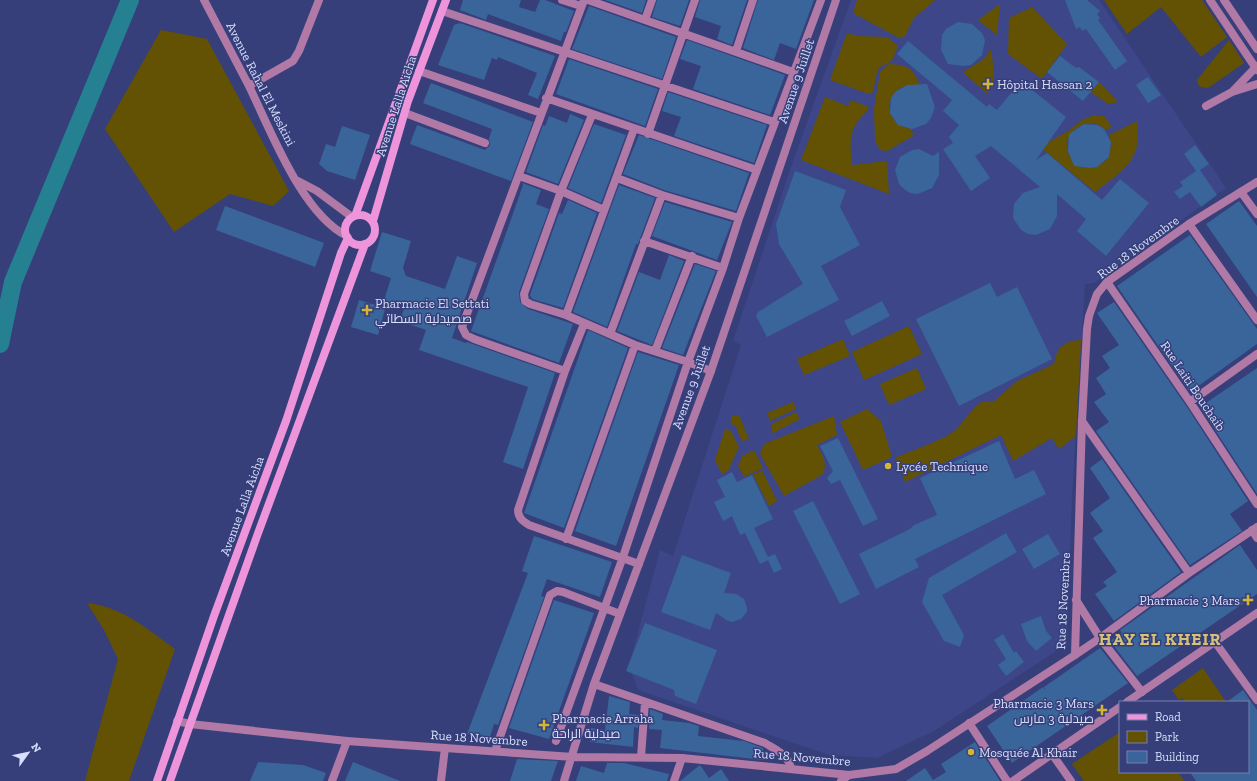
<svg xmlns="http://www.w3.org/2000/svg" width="1257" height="781" font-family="'Zilla Slab',Cairo,serif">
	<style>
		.built { fill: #3d4689 }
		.green { fill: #635204 }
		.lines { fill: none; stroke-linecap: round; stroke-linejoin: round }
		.river { stroke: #258092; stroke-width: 18 }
		.building { fill: #39659b }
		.minor { stroke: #b179a5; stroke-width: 8 }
		.tertiary { stroke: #b179a5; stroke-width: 8 }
		.secondary { stroke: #ed94db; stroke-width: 8 }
		.poi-dot { fill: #d5b535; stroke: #363f7a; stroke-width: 1.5 }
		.labels { text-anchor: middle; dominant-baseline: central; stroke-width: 3; stroke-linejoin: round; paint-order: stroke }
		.street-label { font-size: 13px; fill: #d8dffc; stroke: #363f7a }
		.poi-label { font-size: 13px; fill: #d8dffc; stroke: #363f7a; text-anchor: start }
		.district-label { font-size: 17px; font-weight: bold; letter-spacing: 1px; fill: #d6c174; stroke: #363f7a }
	</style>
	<rect width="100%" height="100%" fill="#363f7a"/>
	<path class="built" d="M851,0h248l127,188 -132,95 -9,1 -13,211 -5,149 -133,87 -57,27 -48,-3 -191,-65 -9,-24 31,-116 13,6 68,-211 -8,-4 58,-174z"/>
	<path class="green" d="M857,0h78l-21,18 -9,18 -6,2 -46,-25z
		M1104,0h98l25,37 -26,20 -40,-50 -34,27z
		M1000,4l-3,31 -19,-15z
		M1032,7l35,37 -25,35 -34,-25 1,-36z
		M161,30l46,9 82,152 -16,15 -43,-12 -56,38 -69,-103z
		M847,33l10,3 31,1 10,9 -6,15 -12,6 -3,5 -4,20 -4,2 -39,-14z
		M1229,40l15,23 -36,25 -7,-1 -3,-3 -1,-4z
		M991,49c2,15 6,32 -4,45l-24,-22 21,-13z
		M889,64c20,1 24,4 32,23 -35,-10 -45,37 -9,42l1,7 -26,15 -7,-1 -5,-9 -1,-32 6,-37z
		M1099,82l19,20 -10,2 -17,-12z
		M825,97l23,9 3,-6 18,7c-3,7 -10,11 -13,17 -8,13 -5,27 -4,41l35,-4 2,33 -88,-34z
		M1094,115l10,1 8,11 -6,3c-3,-2 -7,-6 -11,-6 -16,-3 -32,11 -27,28 8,28 52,17 41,-17l28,-14c6,40 -14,49 -42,71l-55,-45 28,-16 14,-11z
		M909,326l13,28 -58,26 -12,-28z
		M843,339l7,17 -46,19 -7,-16z
		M1081,340l-5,96 -17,13 -7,-11 -39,23 -12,-26 -96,47 -10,-24c13,-6 48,-18 58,-26 12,-10 16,-22 30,-31l10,1 24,-21 37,-17c3,-17 10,-23 27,-24z
		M917,368l9,21 -37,16 -9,-21z
		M793,402l3,7 -26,12 -3,-8z
		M867,409l14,12 11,36 -29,13 -23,-48z
		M796,412l4,7 -29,15 1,-10z
		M739,415l10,24 -7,2 -7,-16 -5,-1 2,-8z
		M834,416l3,19 -20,10c5,10 12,19 5,30l-38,21 -24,-42 4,-10z
		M725,429l6,2 8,16 -11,24 -6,3 -7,-14z
		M754,450l9,18 -19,9 -6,-11 4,-10z
		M762,470l15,31 -8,5 -16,-31z
		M87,603c36,4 60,26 88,46l-46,132h-44l33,-122 -14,-29z
		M1203,668l23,34h-41l-3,-4 -3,2 -7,-10z
		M1120,732v40h58l6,9h-100l-12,-17z"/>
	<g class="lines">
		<path class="river" d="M0,344l13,-62 117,-282"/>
	</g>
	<path class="building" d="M463,0h58l-2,7 16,5 5,-12h5l29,11 -8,21h-2l-3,9 -73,-27 -2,6 -26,-10z
		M605,0h41l-4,13z
		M657,0h32l-9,26 -28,-9z
		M700,0h47l-15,45 -15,-6 4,-13 -26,-9z
		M758,0h56l-18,49 -16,-6 -6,17 -31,-12z
		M1065,0h22l13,11 -3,3 3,4 -2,2 29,41 -12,9 -29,-41 -4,2 -2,-4 -4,2z
		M589,6l87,31 -14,42 -90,-30z
		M958,22l14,2 10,9 3,7 -3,15 -11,10 -7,1 -16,-2 -7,-14 1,-15 4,-6z
		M460,23l95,33 -17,43 -10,-4 9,-22 -39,-16 -1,3 -5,-2 -8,22 -46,-15 16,-40z
		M687,40l98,35 -15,40 -77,-26 8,-23 -21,-7z
		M908,41l79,66 2,-3 8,6 24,-29 45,36 -30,43 11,-7 55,47 18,-21 29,24 -43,53 -29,-25 9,-12 -29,-25v22l-7,13 -14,6 -8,-1 -7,-4 -8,-12 1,-14 9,-11 17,-6 -49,-41 -16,10 15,22 -19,13 -28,-42 10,-6 -4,-6 10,-12 -16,-14 9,-11 -55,-46z
		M1060,56l16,12 3,-1 20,15 -16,19 -36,-29z
		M569,59l89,30 -13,37 -89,-32z
		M1148,77l13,18 -13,8 -12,-18z
		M431,83l102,39 -22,59 -101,-37 7,-19 68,25 5,-5 -1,-6 3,-10 -69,-26z
		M927,84l8,23 -4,11 -5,6 -14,5 -14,-4 -8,-12 1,-15 4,-6 12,-7z
		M668,92l99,33 -13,38 -80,-27 7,-19 -19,-6z
		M570,114l14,6 -26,64 -32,-12 17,-47 2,1 4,-10 18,7z
		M594,124l32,11 -25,68 -33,-15z
		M1084,124l14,1 6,4 7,13 -2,15 -12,10 -7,1 -16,-2 -6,-15 1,-17z
		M342,126l28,9 -15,45 -28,-9 -8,-7 7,-20 9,3z
		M639,135l110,38 -13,38 -72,-21 -41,-16z
		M1195,145l14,19 -9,6 17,25 -16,12 -11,-15 -10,7 -6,-7 9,-6 -3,-4 16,-11 -12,-17z
		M919,149l14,7 6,-4v23l-7,13 -14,6 -8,-1 -6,-4 -5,-5 -4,-14 5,-13 12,-7z
		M795,171l51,19 -6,17 20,38 -39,21 18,34 -72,37 -11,-21 2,-4 45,-28 -24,-40 -3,-20z
		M522,183l19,7 -5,14 13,5 -30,83 1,10 8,7 45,15 -14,39 -88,-32 32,-89 20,-57z
		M619,185l36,13 -17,46h-2l-29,83 -34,-15z
		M568,200l29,13 -34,95 -31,-9 -2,-4 29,-82 3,1z
		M1239,201l18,25v71l-51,-73z
		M665,202l67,20 -15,38 -65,-24z
		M225,206l99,37 -9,24 -99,-37z
		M382,232l29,9 -8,27 3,8 39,13 12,-33 20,7 -25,75 14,5 1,-1 88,31 -32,96 -20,-7 25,-75 -109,-37 7,-20 -26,-9 6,-19 -21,7 -7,26 -27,-8 8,-27 23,7 9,-29 -21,-7z
		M1190,235l67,94v15l-67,48 -73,-106z
		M669,255l15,6 -32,84 -35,-14 22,-59 21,8z
		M695,264l21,7 -33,84 -21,-7z
		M990,283l7,14 20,-10 35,72 -93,47 -43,-87z
		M882,301l8,15 -38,20 -8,-15z
		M1114,302l73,105 61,94 -18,13 12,17 -52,34 -94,-134 13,-9 -15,-20 12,-8 -10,-16 14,-10 -8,-12 17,-11 -22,-32z
		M588,330l40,18 -64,180 -40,-15z
		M638,352l41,13 -63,181 -41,-15z
		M1257,368v126l-57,-87z
		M838,438l40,81 -15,7 -23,-46 -9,4 -4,-6 6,-7 -13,-25z
		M999,441l16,38 19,-9 12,24 -131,65 4,8 -43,22 -17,-35 51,-25 4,-4 23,-10 -17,-37z
		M1102,459l79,113 -67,49 -19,-27 12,-8 -4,-4 14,-10 -24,-34 10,-7 -13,-18 20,-15 -20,-30z
		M732,472l5,10 15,-7 21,44 -19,9 14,29 7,-3 7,15 -8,4 -6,-13 -8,4 -15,-31 -5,2 -8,-19 -9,5 -9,-19 11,-5 -8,-17z
		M813,501l47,93 -20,10 -47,-93z
		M1006,533l11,19 -75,43 22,40 -4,12 -16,-6 -22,-39 7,-24z
		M1048,534l12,20 -26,15 -12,-20z
		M534,536l78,26 -12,35 -53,-18 -6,17 3,1 -46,128 -4,-1 -4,13 -23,-3 61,-161 -6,-2z
		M1240,545l17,25v24l-120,82 -27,-35 12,-8 -2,-3z
		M682,555l49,18 -7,20 12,1 8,5 3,9v4l-6,7 -9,3 -4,-1 -12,-8 -6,17 -49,-18z
		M554,600l40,13 -45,126 -40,-11z
		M1041,616l5,15 6,7 -16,13 -9,-10 -6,-17z
		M645,623l72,27 -21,54 -21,-8 -1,-6 -48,-19z
		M1003,634l11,19 2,-2 8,11 -18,14 -8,-11 8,-6 -12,-19z
		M1100,648l28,35 -116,80 -25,-37 56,-39 2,3 -1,-3z
		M1243,690l14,20v71h-61l-6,-9h58v-70h-21z
		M609,696l21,6 -1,12 10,1 -1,13 -4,-1 -1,20 -43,-5 1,-14 14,2z
		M650,709l13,5 -1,6 27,3 10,3 -1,10 46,5 19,7v12l-103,-12 2,-18 -13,-1z
		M975,742l25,39h-94l19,-13 8,12 13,-8 -5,-8z
		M517,759l41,2 -7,20h-41z
		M258,762l45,3 23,8 -3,8h-73z
		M353,762l47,19h-55z
		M607,763h17l45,11 -2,7h-91l5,-15 23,7z
		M700,765l9,13 12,-9 8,12h-49z"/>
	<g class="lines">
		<path class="minor" d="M204,0c15,29 30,57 45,86 22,45 53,128 98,150
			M562,0l19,6
			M588,0l205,72
			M442,11l332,111
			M645,20l7,-20
			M736,51l17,-51
			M419,71l122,42
			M249,86l44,-25 6,-10 20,-51
			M1232,92l25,-26
			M546,98l211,72
			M1206,106l26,-14 25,-8
			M405,113l80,30
			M592,115l-31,76 -37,103 1,7 5,3 36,11 69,30 53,17 23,9
			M648,134l47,-134
			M519,176l42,15 43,19
			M617,178l45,17 77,23
			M296,180l21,11 35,26
			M1241,192l16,22
			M1189,224l68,96
			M644,241l79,27
			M1107,282l83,120 67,102
			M566,315l68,-186
			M584,324l-19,47 -47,139c0,8 5,11 11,15l110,39
			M610,334l52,-139
			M655,351l37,-95
			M565,371l-91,-32 -8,-4 -4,-8 122,-327
			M1190,402l67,-48
			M1082,421l107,152
			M1252,530l5,8
			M566,539l69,-194
			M1076,600l24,38 42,54
			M1215,642l42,58
			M1075,655l25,-17 89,-65 68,-46
			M594,684l171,59c11,7 24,12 26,26
			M969,723l38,58
			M556,741l67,-184 65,-195 35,-94 16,-50 82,-218
			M495,751l55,-156 7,-4 6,1 57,22
			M641,757l4,-55
			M332,781l15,-40
			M441,781l4,-33
			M674,781l8,-23
			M841,781l8,-6
			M1013,781l39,-27"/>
		<path class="tertiary" d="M1210,0l47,70
			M1224,0l33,49
			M1127,702l130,-89
			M177,721l13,3 157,17 98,7 128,9 109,1 167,17 47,-6 31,-18 148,-96 7,-234 5,-92 2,-13 8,-22 10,-12 82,-58 68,-42
			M564,781l30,-97 117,-313 125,-371
			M1071,781l-19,-27 68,-47"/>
		<path class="secondary" d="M345 230a15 15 0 1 1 30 0a15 15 0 1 1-30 0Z
			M355,216l78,-216
			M373,221l35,-120 38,-101
			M157,781l57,-165 72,-195 55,-168 7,-15
			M170,781l87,-245 108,-292"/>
	</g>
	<g class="poi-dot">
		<path d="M986 78h4v4h4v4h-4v4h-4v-4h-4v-4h4z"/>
		<path d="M365 304h4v4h4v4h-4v4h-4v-4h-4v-4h4z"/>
		<circle cx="888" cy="466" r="4"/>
		<path d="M1246 594h4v4h4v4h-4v4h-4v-4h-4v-4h4z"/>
		<path d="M1100 704h4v4h4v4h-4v4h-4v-4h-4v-4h4z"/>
		<path d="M542 719h4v4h4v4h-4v4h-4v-4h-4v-4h4z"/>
		<circle cx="971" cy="752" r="4"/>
	</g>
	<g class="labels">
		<g class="street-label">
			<text transform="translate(796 81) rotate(-71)">Avenue 9 Juillet</text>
			<text transform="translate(261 84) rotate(63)">Avenue Rahal El Meskini</text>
			<text transform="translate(396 106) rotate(-72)">Avenue Lalla Aicha</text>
			<text transform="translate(1138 247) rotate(-36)">Rue 18 Novembre</text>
			<text transform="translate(1193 386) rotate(56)">Rue Laiti Bouchaib</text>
			<text transform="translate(691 387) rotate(-70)">Avenue 9 Juillet</text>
			<text transform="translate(242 506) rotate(-70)">Avenue Lalla Aicha</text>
			<text transform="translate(1063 601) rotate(-87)">Rue 18 Novembre</text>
			<text transform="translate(479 738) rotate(4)">Rue 18 Novembre</text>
			<text transform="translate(802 757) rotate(5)">Rue 18 Novembre</text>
		</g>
		<g class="poi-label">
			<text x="997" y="84">Hôpital Hassan 2</text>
			<text x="375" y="303">Pharmacie El Settati<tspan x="375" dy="15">صصيدلية السطاتي</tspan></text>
			<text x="896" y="466">Lycée Technique</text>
			<text x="1240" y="600" text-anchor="end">Pharmacie 3 Mars</text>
			<text x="1094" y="703" text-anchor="end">Pharmacie 3 Mars<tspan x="1094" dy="15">صيدلية 3 مارس</tspan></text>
			<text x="552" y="718">Pharmacie Arraha<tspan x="552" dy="15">صيدلية الراحة</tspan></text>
			<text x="979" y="752">Mosquée Al Khair</text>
		</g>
		<g class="district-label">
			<text x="1160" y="639">HAY EL KHEIR</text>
		</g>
	</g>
	<rect x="1119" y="701" width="130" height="72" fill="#363f7a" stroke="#777fae"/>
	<rect x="1127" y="714" width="20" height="6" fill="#ed94db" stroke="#777fae"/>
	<text x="1155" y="721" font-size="12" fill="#d8dffc">Road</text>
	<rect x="1127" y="731" width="20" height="12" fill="#635204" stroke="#777fae"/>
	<text x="1155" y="741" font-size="12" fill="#d8dffc">Park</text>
	<rect x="1127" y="751" width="20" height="12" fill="#39659b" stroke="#777fae"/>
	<text x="1155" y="761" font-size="12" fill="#d8dffc">Building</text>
	<g transform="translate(28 753) rotate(57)" stroke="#363f7a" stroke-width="3" paint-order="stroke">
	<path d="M0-3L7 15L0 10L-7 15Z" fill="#d8dffc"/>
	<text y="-6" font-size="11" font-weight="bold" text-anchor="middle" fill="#d8dffc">N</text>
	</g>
</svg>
